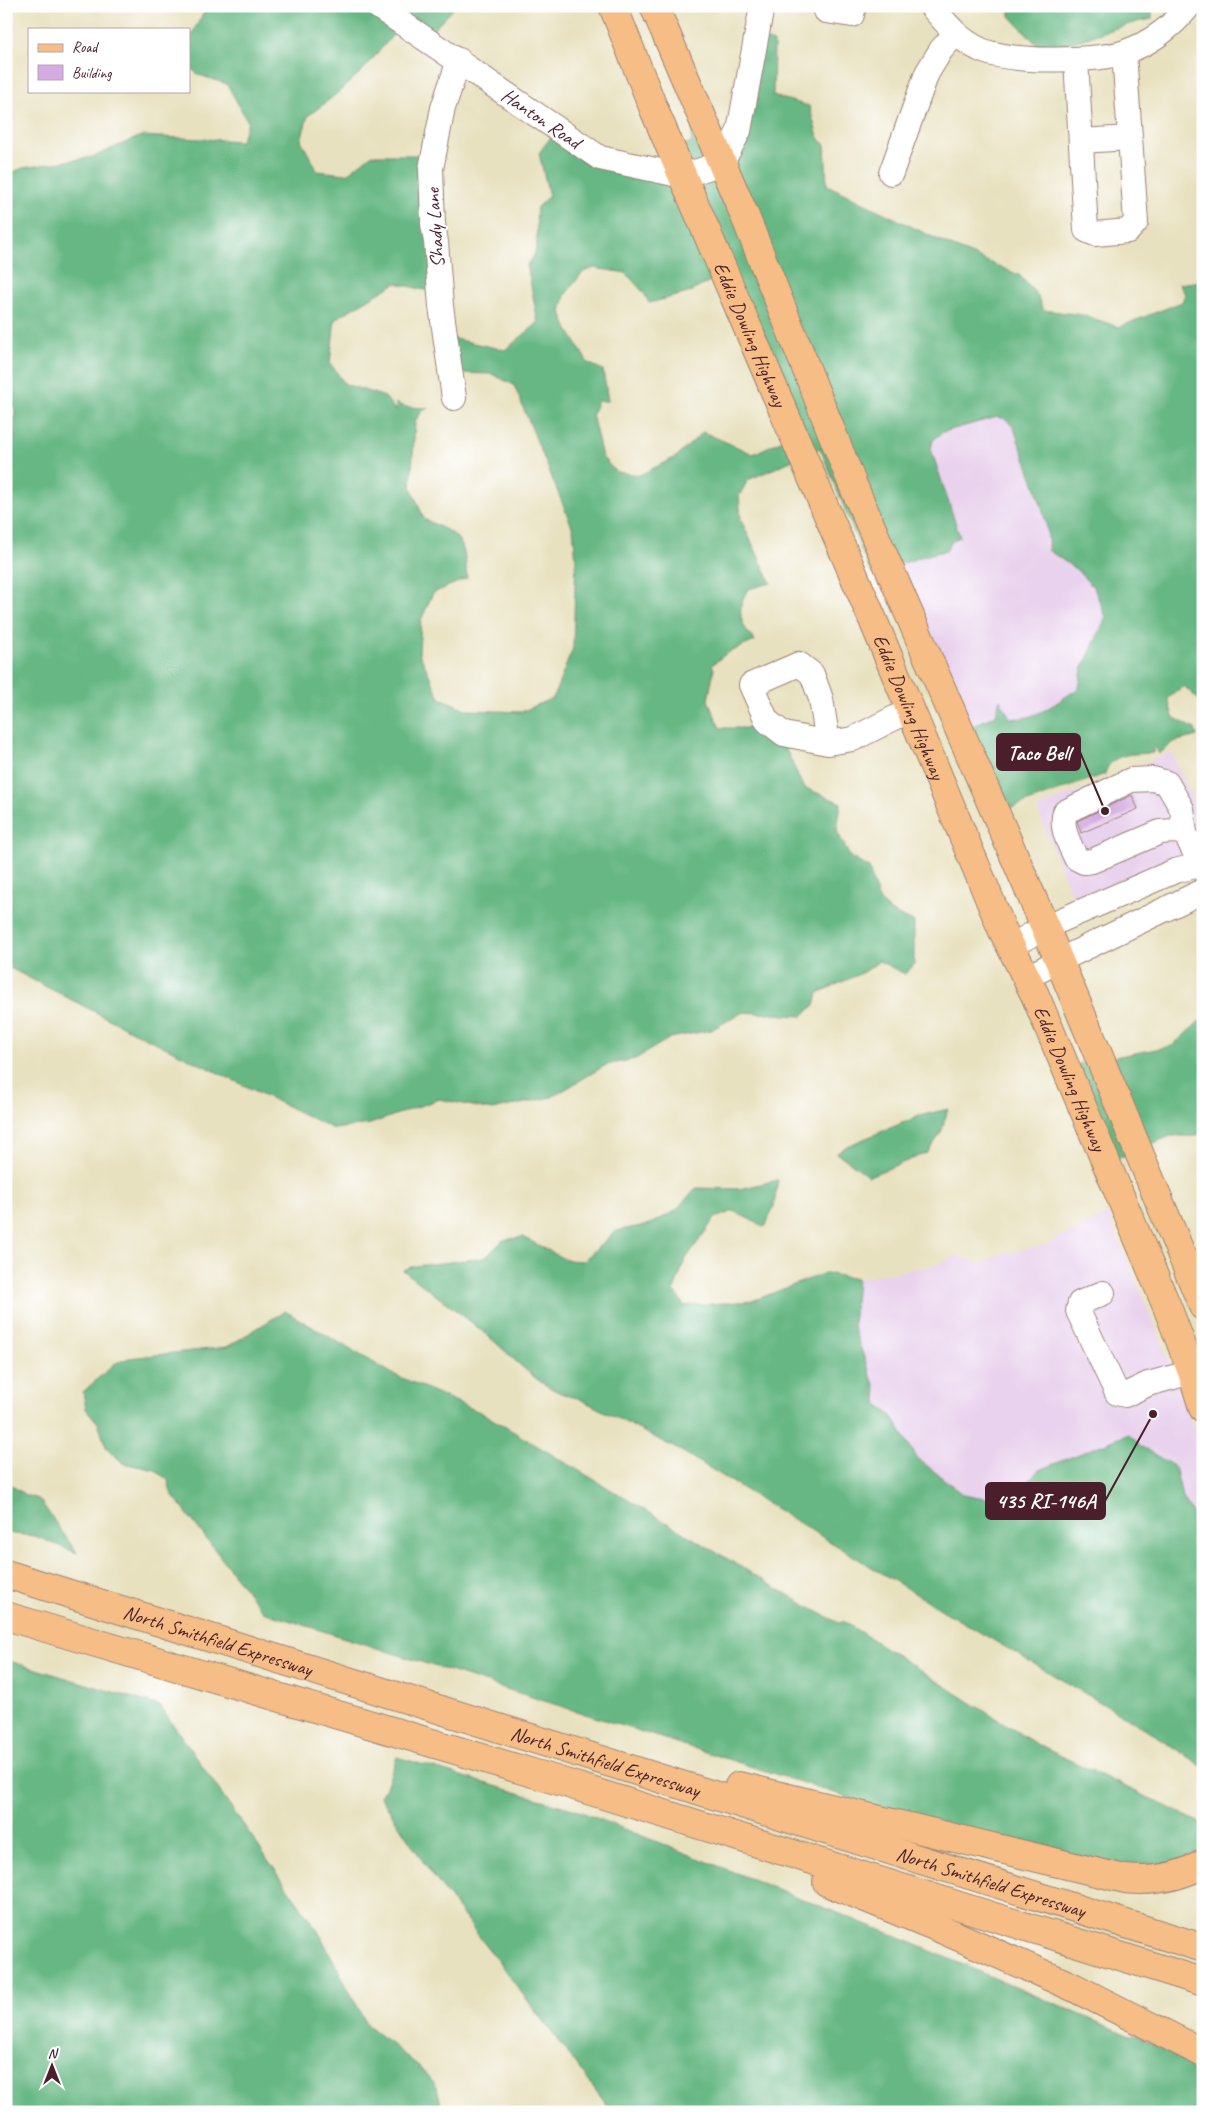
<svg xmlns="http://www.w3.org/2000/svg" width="1209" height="2118" font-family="Caveat,sans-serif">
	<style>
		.built { fill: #e9d2ed }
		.forest { fill: #66b783; stroke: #586b57; fill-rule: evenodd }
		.building { fill: #d4abe3 }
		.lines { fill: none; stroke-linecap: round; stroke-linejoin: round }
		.minor-casing { stroke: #998075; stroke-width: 26 }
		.major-casing { stroke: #998075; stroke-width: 30 }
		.highway-casing { stroke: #998075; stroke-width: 30 }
		.minor { stroke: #fff; stroke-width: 24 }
		.major { stroke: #f6be86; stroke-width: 28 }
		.highway { stroke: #f6be86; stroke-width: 28 }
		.labels { text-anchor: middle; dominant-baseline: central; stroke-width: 4; stroke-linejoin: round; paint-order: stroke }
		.street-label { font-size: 20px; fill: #4a1f2b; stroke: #fff }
		.leader { fill: none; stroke: #4a1f2b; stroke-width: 2 }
		.callout-dot { fill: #4a1f2b; stroke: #fff; stroke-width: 2 }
		.callout { fill: #4a1f2b; stroke: #4a1f2b; stroke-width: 2 }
		.callout-label { font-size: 21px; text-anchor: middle; font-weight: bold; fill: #fff }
	</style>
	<rect width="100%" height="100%" fill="#fff"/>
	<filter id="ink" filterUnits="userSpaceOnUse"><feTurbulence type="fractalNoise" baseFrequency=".02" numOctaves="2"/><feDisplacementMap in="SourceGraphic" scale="10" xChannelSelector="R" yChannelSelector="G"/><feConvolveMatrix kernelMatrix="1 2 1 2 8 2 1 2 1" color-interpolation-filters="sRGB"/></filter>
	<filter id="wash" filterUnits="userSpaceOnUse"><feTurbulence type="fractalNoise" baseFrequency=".0096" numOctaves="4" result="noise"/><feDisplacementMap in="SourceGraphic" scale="20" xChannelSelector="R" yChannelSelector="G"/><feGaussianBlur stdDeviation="1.12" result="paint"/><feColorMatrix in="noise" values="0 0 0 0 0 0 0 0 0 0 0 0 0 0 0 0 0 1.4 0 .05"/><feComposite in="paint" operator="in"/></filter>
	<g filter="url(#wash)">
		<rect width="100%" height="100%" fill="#e8e1bf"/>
		<path class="built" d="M997,417l9,2 8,9 30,88 5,21 -1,13 29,20 17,18 12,29 -24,53 -3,18 -40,25 -19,7 -10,-2 -10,-18 -4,15 -37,17 -65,-166 31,-12 21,-3 7,-11 -22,-91 2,-9 10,-8z
			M1171,752l32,69v29l-130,49 -36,-91z
			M1108,1214l73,174 15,48 7,40v68l-8,-25 -13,-23 -7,-29 -33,-20 -13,-13 -90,36 -19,20 -20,11 -37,-7 -46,-36 -25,-42 -14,-11 -3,-18 -22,-60 4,-48 76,-13 23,-10 15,3 10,5 17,-9 47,-10z"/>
		<path class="forest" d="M208,6h248l-32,33 -21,-16 -39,46 -30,27 -26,20 -7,24 16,31 30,3 24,-19h60l10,139 -45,-11 -61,36 -5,44 15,21 40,13 11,14v-8l8,4 24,1 -6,3 -7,10 -4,66 13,32c37,18 40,17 43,59l-34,15 -12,27 -2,33 21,45 28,12 53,2 32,-14 20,-50 3,-88 -3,-31 -59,-144 -22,-11 -41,-1 -5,-36 59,13 33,-27 -11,-59c16,-11 7,-40 10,-57l12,-11 -10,-43 12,-16 93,39 32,-27 15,-6 4,-33 41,63 4,-81 16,-55 18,5 -1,54 36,10 9,31 7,8 2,40 122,60 70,30 18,20 6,15 40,5 36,12 63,-25 3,-8 -6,-10 24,-3v429l-3,-9 -16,-15 -16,12 5,19 22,12 2,7 -24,6 -14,12 -4,-8 -2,1v6c-18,1 -43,-1 -48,21l-113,41 -33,-83 37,-17 4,-16 10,19c25,4 48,-17 69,-30l3,-18 24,-53 -12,-29 -17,-18 -29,-20c4,-30 -24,-91 -34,-122l-8,-9 -9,-2 -54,15 -10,8 -2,9 29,88 -7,3 -7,11c-27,4 -49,16 -75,23l-51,-126 -72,32 -9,16 2,24 30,63 -23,6c-12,21 -9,34 7,52l-28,12 -15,12 2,4 -6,31 12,28h32l28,8 23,51 38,16 -4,28 13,26 19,11c10,35 9,40 45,54v43l-9,9 -26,-13 -13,10 -48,22 -3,12 -13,11 -59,-4 -32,18 -41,8 -35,21 -29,6 -54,32 -60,13 -53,-11 -69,25 -36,5 -202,-98 -126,-65v-514l8,-13 1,-29 -9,-15v-220l17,-7 70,-11 48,-21 100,5 7,-19 -21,-38 -28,-9 -10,-8c0,-30 3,-35 19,-61zM594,268l32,5 18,20 5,10 39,-10 36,-19 69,161 -40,19 -50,-22 -27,25 -36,18 -24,-3 -14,-15 -10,-43 6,-13h10l-5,-31 -15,-7 -21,-35 -6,-16 4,-17 18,-23z
			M1010,6h142v13c-38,6 -72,25 -111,30l-31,-33z
			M1203,1018v115l-8,3h-25l-67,29 -25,-101 94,-18z
			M948,1109l-7,24 -14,20 -58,23 -32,-23 10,-7 72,-30z
			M778,1180l-4,26 -9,21 -32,-16 -18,7 -30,42 -11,30 10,16 68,-5 73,-28 32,6 -4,48 22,60 3,18 14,11 25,42 46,36 37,7 20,-11 19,-20 90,-36 13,13 33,20 7,29 13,23 8,25v223l-57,-38 -194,-113 -269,-164 -105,-54c-38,-7 -61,-38 -90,-62 -27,-23 -57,-44 -85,-66l11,-4 71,-8 18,-18 20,-3 43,23 17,1 33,-30 35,-7 24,-13 21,-23 43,1z
			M285,1311l108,63 89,39 323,192 32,17 4,1 2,-2 193,123 167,80v24c-34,21 -50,21 -88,17l-217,-52 -635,-201 -92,-119 -3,-13 -13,-10 -32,-7 -17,-16 -8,-24 -12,-14 -3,-17 31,-28 15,-6 98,-11z
			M6,1481l19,14 14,4 38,54 -42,-17 -29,-3z
			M6,1660l154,46 158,225 49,94 53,42 17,20 6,25h-437z
			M397,1757l179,53 315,124 239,102 8,-1 65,37v40h-591l-184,-243 -48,-73 6,-9z"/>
		<g id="blocks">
			<path class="building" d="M1132,795l6,14 -57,24 -4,-12z"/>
		</g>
	</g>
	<g filter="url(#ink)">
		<use href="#blocks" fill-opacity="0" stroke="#998075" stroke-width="1"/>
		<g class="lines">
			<defs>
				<g id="minor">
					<path id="s1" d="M377,6l223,152 83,18 39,-13 17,-32 23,-125"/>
					<path d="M931,6c15,17 27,33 48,43 27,14 117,13 146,3 26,-9 47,-25 64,-46"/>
					<path d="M826,11l26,4 2,-9"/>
					<path d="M1076,60l10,170 9,4 33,-3 8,-9 -12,-169"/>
					<path d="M1081,141l49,-3"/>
					<path d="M891,173l36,-100 14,-23 14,-16"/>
					<path d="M454,398l-13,-92 -5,-64 -3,-18 -2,-55 12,-61 16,-48"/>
					<path d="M828,743l-44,-9 -17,-13 -16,-36 48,-21 13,10 9,25 7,44 25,-4 57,-29"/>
					<path d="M1185,833l-3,-24 -15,-26 -14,-4 -22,1 -66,32c-5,16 4,31 11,46l8,4 8,-1 68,-29 14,-1 11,2 18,36"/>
					<path d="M1011,946l34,-19 130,-56 28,-7"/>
					<path d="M1026,978l32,-17 145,-70"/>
					<path d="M1103,1293l-23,10 -2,8 39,82 8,2 23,-11 44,-12"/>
				</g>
				<g id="major">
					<path id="s2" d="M613,6l40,101 220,513 129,309 33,66 133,314 24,63 11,36"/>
					<path d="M654,6l90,208 109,271 192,442 158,379"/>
				</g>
				<g id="highway">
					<path id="s3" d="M6,1574l1197,374"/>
					<path d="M6,1616l540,161 657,205"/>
					<path d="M739,1786l386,93c27,3 54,-2 78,-15"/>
					<path d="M827,1882l105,43 141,62 130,66"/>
				</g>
			</defs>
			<use href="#minor" class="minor-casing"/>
			<use href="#major" class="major-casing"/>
			<use href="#highway" class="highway-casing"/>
			<use href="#minor" class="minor"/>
			<use href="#major" class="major"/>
			<use href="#highway" class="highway"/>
		</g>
	</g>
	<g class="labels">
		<g class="street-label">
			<text stroke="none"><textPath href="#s1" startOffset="199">Hanton Road</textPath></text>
			<text transform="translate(435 228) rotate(-94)">Shady Lane</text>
			<text stroke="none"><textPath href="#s2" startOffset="356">Eddie Dowling Highway</textPath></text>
			<text stroke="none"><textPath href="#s2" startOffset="761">Eddie Dowling Highway</textPath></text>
			<text stroke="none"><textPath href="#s2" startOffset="1166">Eddie Dowling Highway</textPath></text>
			<text stroke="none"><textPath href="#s3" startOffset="222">North Smithfield Expressway</textPath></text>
			<text stroke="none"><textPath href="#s3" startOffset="628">North Smithfield Expressway</textPath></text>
			<text stroke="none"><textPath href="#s3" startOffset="1032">North Smithfield Expressway</textPath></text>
		</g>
	</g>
	<path class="leader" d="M1105 811L1080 752M1153 1414L1105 1501"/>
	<g class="callout-dot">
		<circle cx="1105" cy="811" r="5"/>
		<circle cx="1153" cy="1414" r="5"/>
	</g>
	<g class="callout">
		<rect x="997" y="734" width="83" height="36" rx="5"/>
		<rect x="986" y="1483" width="119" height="36" rx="5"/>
	</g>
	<g class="callout-label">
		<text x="1039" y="760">Taco Bell</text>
		<text x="1046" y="1508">435 RI-146A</text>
	</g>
	<rect width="1209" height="2118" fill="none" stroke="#fff" stroke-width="25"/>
	<rect x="28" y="28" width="162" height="65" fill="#ffffff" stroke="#b7a5aa"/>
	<rect x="38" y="44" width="25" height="8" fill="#f6be86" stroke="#b7a5aa"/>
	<text x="72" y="52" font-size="15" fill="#4a1f2b">Road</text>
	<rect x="38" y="65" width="25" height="15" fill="#d4abe3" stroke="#b7a5aa"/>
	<text x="72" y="78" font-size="15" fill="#4a1f2b">Building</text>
	<g transform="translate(52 2066)" stroke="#ffffff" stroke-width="4" paint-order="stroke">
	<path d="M0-4L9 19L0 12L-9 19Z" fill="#4a1f2b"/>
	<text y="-8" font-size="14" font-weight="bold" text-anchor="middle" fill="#4a1f2b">N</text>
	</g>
</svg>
